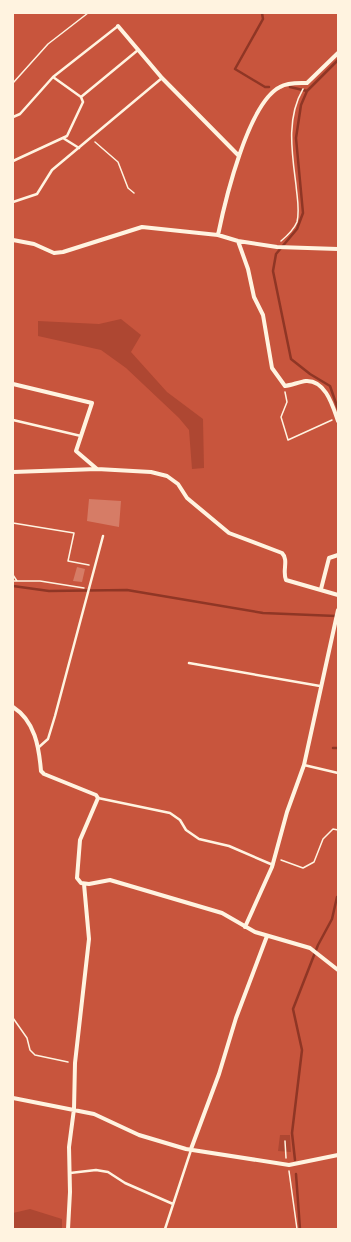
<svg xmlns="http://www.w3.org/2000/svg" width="351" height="1242" font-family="Karla,sans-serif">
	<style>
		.green { fill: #ae4732 }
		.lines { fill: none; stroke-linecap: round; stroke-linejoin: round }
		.stream { stroke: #8f3625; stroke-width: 2.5 }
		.building { fill: #d67c66 }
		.path { stroke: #fff3e0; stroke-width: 1.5 }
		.service { stroke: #fff3e0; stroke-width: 2.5 }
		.minor { stroke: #fff3e0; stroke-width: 4 }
	</style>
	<rect width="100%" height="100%" fill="#c8553d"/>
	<path class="green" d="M121,319l20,16 -10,17 36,40 36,27 1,49 -12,1 -3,-39 -10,-12 -53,-50 -25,-18 -63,-14v-15l61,3z
		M280,1135h10l1,17 -13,-1z
		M30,1209l32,10v10h-49v-16z"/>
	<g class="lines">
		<path class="stream" d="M262,13l1,6 -28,50 30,18h4
			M338,60l-31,31 -6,14 -5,33 7,75 -6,16 -21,25 -3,17 18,88 19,15 20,12 8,23
			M290,87l17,4
			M13,586l36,5 78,-1 136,23 73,3
			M333,748h5
			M295,1160l-3,-27 10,-83 -9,-41 25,-64 14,-26 5,-22
			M296,1174l4,55"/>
	</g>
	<path class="building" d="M89,499l32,2 -2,26 -32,-6z
		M77,567l8,2 -3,13 -9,-1z"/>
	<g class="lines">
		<path class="path" d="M13,83l35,-39 40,-31
			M95,142l23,20 10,26 6,5
			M281,241c6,-5 13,-12 16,-19 3,-13 0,-24 -1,-37 -4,-32 -10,-67 7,-96
			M285,392l2,10 -6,15 7,23 44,-20
			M13,523l61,10 -6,28 21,4
			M13,575l4,6
			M13,581h27l44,7
			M281,860l22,8 11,-6 9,-23 10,-10 5,1
			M13,1018l14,20 3,12 5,5 33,7
			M285,1141l1,17
			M289,1171l8,58"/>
		<path class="service" d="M81,97l57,-47
			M13,117l7,-3 33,-37 65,-51
			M63,138l16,10
			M13,161l54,-25 16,-34 -2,-5 -28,-20
			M13,202l24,-8 15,-24 110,-92
			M13,420l68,16
			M189,663l131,23
			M39,747l9,-8 7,-23 48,-180
			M304,765l34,8
			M98,798l72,15 10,7 6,10 13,9 30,7 44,19
			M70,1173l26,-3 12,2 17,11 48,21
			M165,1229l26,-79"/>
		<path class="minor" d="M118,26l44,52 77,78
			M218,235c7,-34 30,-132 62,-148 8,-5 19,-4 27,-4l31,-30
			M13,240l21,4 20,9 9,-1 79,-25 76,8 20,6 39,6 61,2
			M238,241l10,28 6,28 9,18 9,53 13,18c7,-1 14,-4 21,-5 20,-1 27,26 32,40
			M13,384l79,19 -16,48 21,18 54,3 16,4 11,8 9,14 42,35 53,20c7,7 0,18 4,27l52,15
			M13,472l84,-3
			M321,589l8,-31 9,-3
			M13,707c22,14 26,40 28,64l3,3 52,21 2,3 -18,42 -3,38 4,5 8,1 21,-4 112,33 33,19 55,16 28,22
			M245,927l27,-60 15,-55 17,-47 34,-155
			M13,1098l81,16 45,21 47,14 103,16 49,-10
			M191,1149l28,-75 17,-56 31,-82
			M68,1229l2,-37 -1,-45 5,-38 1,-46 14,-124 -5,-55"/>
	</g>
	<rect width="351" height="1242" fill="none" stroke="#fff3e0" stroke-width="28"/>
</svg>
